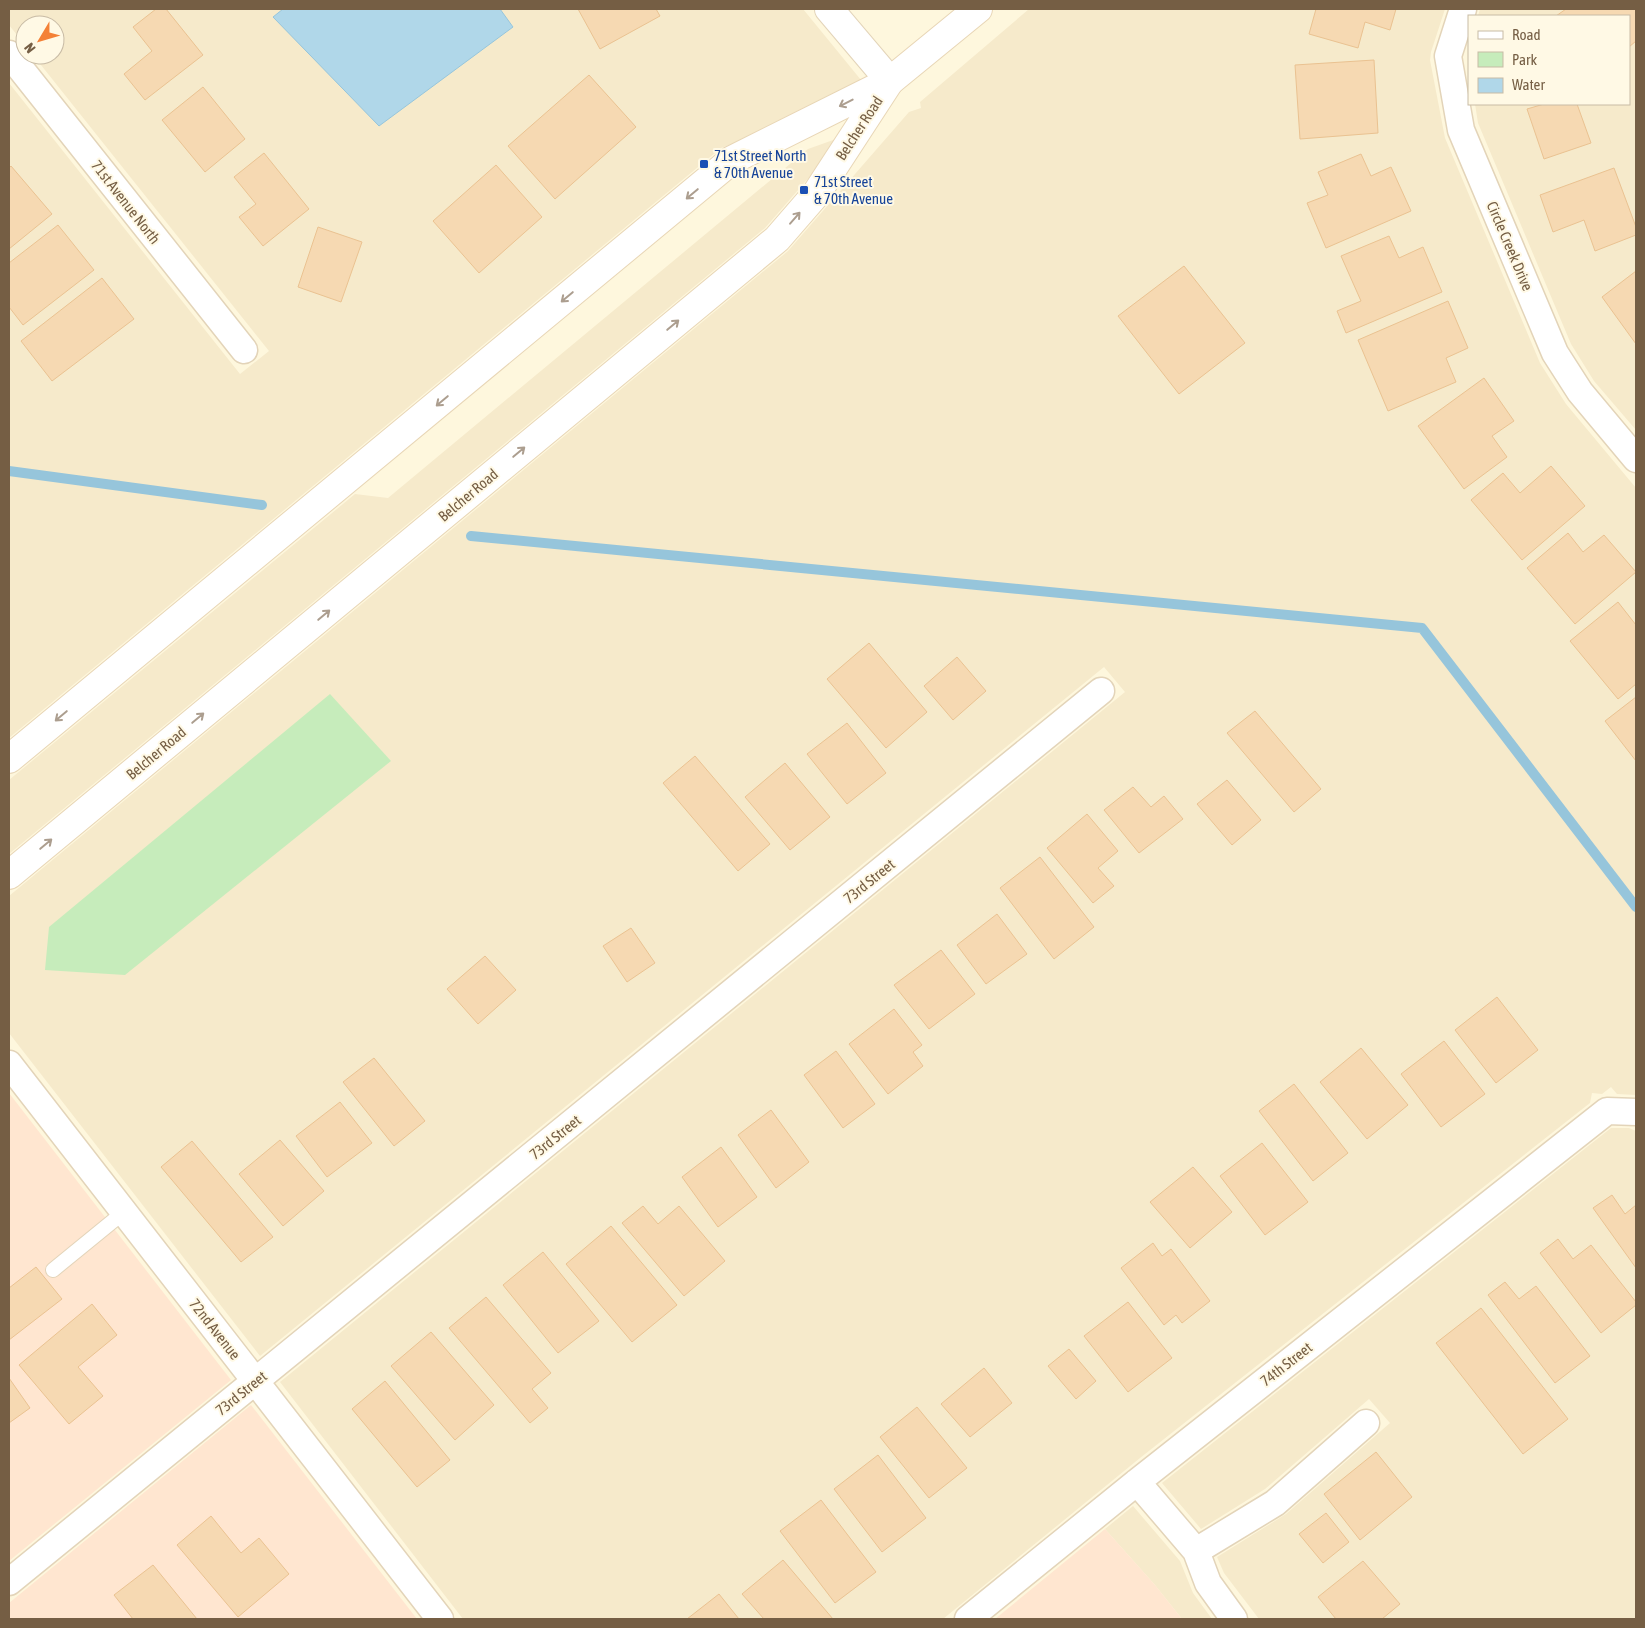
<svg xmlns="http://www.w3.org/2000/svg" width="1645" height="1628" font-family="'Asap Condensed',sans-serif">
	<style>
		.residential { fill: #f6eacb }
		.commercial { fill: #ffe6d0 }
		.green { fill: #c6ecbb }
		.water { fill: #b0d7e9; stroke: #96c5db }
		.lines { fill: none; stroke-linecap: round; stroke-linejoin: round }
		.stream { stroke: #96c5db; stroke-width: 10 }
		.building { fill: #f6d9b2; stroke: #eac291 }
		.service-casing { stroke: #e3d4b9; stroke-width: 16 }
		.minor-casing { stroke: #e3d4b9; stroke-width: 29 }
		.tertiary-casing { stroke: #e3d4b9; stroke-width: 30 }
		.secondary-casing { stroke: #e8d6b6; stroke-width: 30 }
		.service { stroke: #fff; stroke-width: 14 }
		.minor { stroke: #fff; stroke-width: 26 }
		.tertiary { stroke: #fff; stroke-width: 28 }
		.secondary { stroke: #fff; stroke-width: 28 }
		.oneway { stroke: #ac9e8f }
		.transit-dot { fill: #1a4fb4; stroke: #fff9e5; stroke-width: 2 }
		.labels { text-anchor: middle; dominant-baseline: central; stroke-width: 4; stroke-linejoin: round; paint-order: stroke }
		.street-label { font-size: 15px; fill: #755e44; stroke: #fff9e5 }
		.transit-label { font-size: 15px; fill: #164399; stroke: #fff9e5; text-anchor: start }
	</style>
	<rect width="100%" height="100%" fill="#fef7dd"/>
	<path class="residential" d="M9,9h274l-9,8 239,10 -13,-18h303l67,82 -149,57 -712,590v-655l231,291 29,-23 -236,-296h22v-30h-30v20l-16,-20z
		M1029,9h416l-14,43 -1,8 15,78 95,225 26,41 70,84v607l-19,-1 -6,-7 -9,7 -10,-1 -2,10 -450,355 -197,161h-480l-183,-237 845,-690 -21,-25 -844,689 -251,-323v-137l779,-645 121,-139 12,-4 -1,-6z
		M1480,9h156v421l-42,-49 -23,-37 -93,-221 -3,-19h154v-88h-151z
		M836,139l3,4 -74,85 -756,626v-74l346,-286 33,4 420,-349z
		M1611,1128h18l7,3v488h-377l-35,-46 -7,-16 69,-43 104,-91 -21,-24 -104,90 -64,40 -39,-46z
		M1133,1506l47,55 13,32 19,26h-30l-27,-34 -50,-56z"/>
	<path class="commercial" d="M9,1093l222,287 -222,181z
		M251,1405l166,214h-408v-16z
		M1105,1529l50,56 27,34h-187z"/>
	<path class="green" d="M330,694l61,67 -266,214 -80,-5 4,-43z"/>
	<path class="water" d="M283,9h217l13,18 -134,99 -106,-109z"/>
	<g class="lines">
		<path class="stream" d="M9,471l253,34
			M471,536l951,92 214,279"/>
	</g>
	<path class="building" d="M156,9h10l37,46 -58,45 -21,-26 28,-23 -19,-24z
		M578,9h78l4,7 -60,33z
		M1316,9h80l-6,21 -25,-8 -7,26 -49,-14z
		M1566,9h70v32l-7,6v-31h-73z
		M1374,60l4,73 -78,6 -5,-74z
		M589,75l47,52 -81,72 -47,-53z
		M203,87l42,52 -40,33 -43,-52z
		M1544,104h33l14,39 -47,16 -17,-50z
		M264,153l45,56 -46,37 -24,-29 17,-13 -22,-27z
		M1361,154l10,22 20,-9 20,44 -85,37 -19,-45 21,-8 -10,-23z
		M496,165l46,52 -63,56 -46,-52z
		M11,166l41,48 -43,35v-81z
		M1614,168l22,59v8l-41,16 -11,-31 -31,12 -13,-37z
		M58,225l36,45 -71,55 -14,-18v-44z
		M318,227l44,15 -21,60 -43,-15z
		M1389,236l10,22 24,-11 19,45 -96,41 -9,-22 24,-10 -20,-45z
		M1184,266l61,77 -66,51 -61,-78z
		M1636,271v73l-34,-47z
		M102,278l32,41 -82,62 -31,-40z
		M1448,301l20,47 -22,10 10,24 -68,29 -30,-71z
		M1484,378l30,43 -22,15 15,21 -43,32 -46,-63z
		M1551,466l34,40 -63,54 -51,-60 32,-27 17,20z
		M1568,533l15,19 21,-17 32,37 -61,52 -48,-56z
		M1618,602l18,23v59l-18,15 -48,-58z
		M869,643l58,69 -41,36 -59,-69z
		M957,657l29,34 -33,29 -29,-34z
		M1636,697v64l-31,-40z
		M1255,711l66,78 -27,23 -67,-79z
		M847,723l39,50 -39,31 -40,-50z
		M695,756l75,88 -32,27 -75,-88z
		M785,763l45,54 -40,33 -45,-53z
		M1227,780l34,40 -29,25 -35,-41z
		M1133,787l18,20 13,-11 19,23 -44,34 -35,-43z
		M1087,814l31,37 -20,17 16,18 -21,17 -46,-55z
		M1040,857l54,70 -40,32 -54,-71z
		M997,914l30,40 -41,30 -29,-39z
		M631,928l24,35 -28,19 -24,-36z
		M941,950l34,44 -46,35 -35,-44z
		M485,956l31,34 -38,34 -31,-35z
		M1497,997l41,53 -42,33 -41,-53z
		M894,1009l28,36 -9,7 10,14 -35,28 -39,-50z
		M1444,1041l41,53 -44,33 -40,-53z
		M1361,1048l47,57 -41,34 -47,-57z
		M836,1051l39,53 -32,24 -39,-53z
		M374,1058l51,63 -31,25 -51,-64z
		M1294,1084l54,69 -35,28 -54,-70z
		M340,1102l32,41 -45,34 -31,-41z
		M771,1110l38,52 -33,26 -38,-53z
		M280,1140l44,51 -41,35 -44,-52z
		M192,1141l81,96 -32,25 -80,-95z
		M1262,1143l46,59 -43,33 -45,-59z
		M721,1147l36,50 -39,30 -36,-50z
		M1193,1167l39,45 -42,36 -40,-46z
		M1612,1195l13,19 11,-9v63l-43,-60z
		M643,1206l15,18 21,-18 46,55 -41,35 -62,-73z
		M611,1226l66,79 -45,37 -66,-78z
		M1558,1239l15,20 18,-14 45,57v3l-35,28 -61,-80z
		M1153,1243l9,13 9,-7 39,52 -28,22 -6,-8 -12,10 -43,-57z
		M543,1252l56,69 -41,32 -55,-68z
		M36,1267l26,32 -53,41v-52z
		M1505,1282l14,17 17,-13 54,70 -35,27 -67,-88z
		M486,1297l65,76 -19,16 16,19 -18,15 -81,-95z
		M1128,1302l44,56 -44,34 -44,-56z
		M92,1304l25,31 -39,32 25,29 -34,28 -50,-59z
		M1481,1308l87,111 -45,35 -87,-111z
		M431,1332l63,73 -39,35 -64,-74z
		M1069,1349l27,32 -20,18 -28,-33z
		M984,1368l28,35 -42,34 -29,-33z
		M9,1378l21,30 -21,15z
		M385,1381l65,79 -33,27 -65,-78z
		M917,1407l50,61 -38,30 -49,-61z
		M1376,1452l36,45 -52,43 -36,-46z
		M878,1455l48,63 -44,34 -48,-63z
		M821,1500l55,72 -41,31 -55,-72z
		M1326,1513l23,29 -26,21 -24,-29z
		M211,1516l30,37 18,-15 30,36 -51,43 -61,-72z
		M783,1560l50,59h-69l-22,-25z
		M1363,1561l37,43 -18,15h-46l-18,-22z
		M153,1565l44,54h-64l-19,-24z
		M719,1594l20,25h-52z"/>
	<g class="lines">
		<defs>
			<path id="service" d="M53,1270l71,-58"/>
			<path id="minor" d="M1463,9l-15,47 13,74 94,223 25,39 56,67
				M9,54l235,296
				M9,1064l431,555
				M1137,1482l59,69 79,-48 91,-80
				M1196,1551l12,32 26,36
				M9,1582l1092,-891
				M968,1619l169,-137 470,-371 29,1"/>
			<path id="tertiary" d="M829,9l61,72"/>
			<path id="secondary" d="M9,759l723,-599 158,-79 88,-72
				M9,875l768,-636 39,-45 73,-112"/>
		</defs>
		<use href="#service" class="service-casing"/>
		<use href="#minor" class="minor-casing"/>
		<use href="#tertiary" class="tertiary-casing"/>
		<use href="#secondary" class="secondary-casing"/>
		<use href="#service" class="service"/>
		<use href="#minor" class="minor"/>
		<use href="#tertiary" class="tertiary"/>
		<use href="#secondary" class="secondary"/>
	</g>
	<defs><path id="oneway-shaft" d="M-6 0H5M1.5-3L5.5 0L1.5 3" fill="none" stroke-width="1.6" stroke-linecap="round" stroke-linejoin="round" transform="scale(1.25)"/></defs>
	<g class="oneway">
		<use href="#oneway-shaft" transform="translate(846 103) rotate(153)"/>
		<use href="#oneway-shaft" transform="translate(692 194) rotate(140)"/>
		<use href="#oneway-shaft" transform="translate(795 218) rotate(-49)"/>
		<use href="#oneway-shaft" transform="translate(567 297) rotate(140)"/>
		<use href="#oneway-shaft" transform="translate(673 325) rotate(-40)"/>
		<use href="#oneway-shaft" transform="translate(442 401) rotate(140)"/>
		<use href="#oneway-shaft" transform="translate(519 452) rotate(-40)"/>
		<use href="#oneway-shaft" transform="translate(324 615) rotate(-40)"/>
		<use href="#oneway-shaft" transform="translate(61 716) rotate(140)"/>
		<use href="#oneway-shaft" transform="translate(198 718) rotate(-40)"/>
		<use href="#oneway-shaft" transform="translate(46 844) rotate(-40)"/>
	</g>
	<g class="transit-dot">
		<rect x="699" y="159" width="10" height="10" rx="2.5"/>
		<rect x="799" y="185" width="10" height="10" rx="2.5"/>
	</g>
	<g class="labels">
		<g class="street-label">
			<text transform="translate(859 128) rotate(-57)">Belcher Road</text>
			<text transform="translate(126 202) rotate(52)">71st Avenue North</text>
			<text transform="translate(1510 246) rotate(67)">Circle Creek Drive</text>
			<text transform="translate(468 495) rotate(-40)">Belcher Road</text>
			<text transform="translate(156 753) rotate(-40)">Belcher Road</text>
			<text transform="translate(869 881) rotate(-39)">73rd Street</text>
			<text transform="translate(555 1137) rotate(-39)">73rd Street</text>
			<text transform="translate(215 1329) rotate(52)">72nd Avenue</text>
			<text transform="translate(1286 1364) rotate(-38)">74th Street</text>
			<text transform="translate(241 1393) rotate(-39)">73rd Street</text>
		</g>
		<g class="transit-label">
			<text x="714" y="155">71st Street North<tspan x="714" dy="17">&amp; 70th Avenue</tspan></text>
			<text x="814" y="181">71st Street<tspan x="814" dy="17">&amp; 70th Avenue</tspan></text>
		</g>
	</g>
	<rect width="1645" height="1628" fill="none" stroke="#755e44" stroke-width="20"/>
	<rect x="1468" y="15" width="162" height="90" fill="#fff9e5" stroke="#c8bba5"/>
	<rect x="1478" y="31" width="25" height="8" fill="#ffffff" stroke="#c8bba5"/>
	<text x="1512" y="40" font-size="15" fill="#755e44">Road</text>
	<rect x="1478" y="52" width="25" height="15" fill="#c6ecbb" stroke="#c8bba5"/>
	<text x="1512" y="65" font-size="15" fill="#755e44">Park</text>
	<rect x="1478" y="78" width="25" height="15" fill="#b0d7e9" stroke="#c8bba5"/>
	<text x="1512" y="90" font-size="15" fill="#755e44">Water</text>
	<g transform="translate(40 40) rotate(232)"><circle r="24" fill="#fff9e5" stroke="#c8bba5"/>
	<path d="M0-4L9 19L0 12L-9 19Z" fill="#f48136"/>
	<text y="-8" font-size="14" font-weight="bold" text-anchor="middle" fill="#755e44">N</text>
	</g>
</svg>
